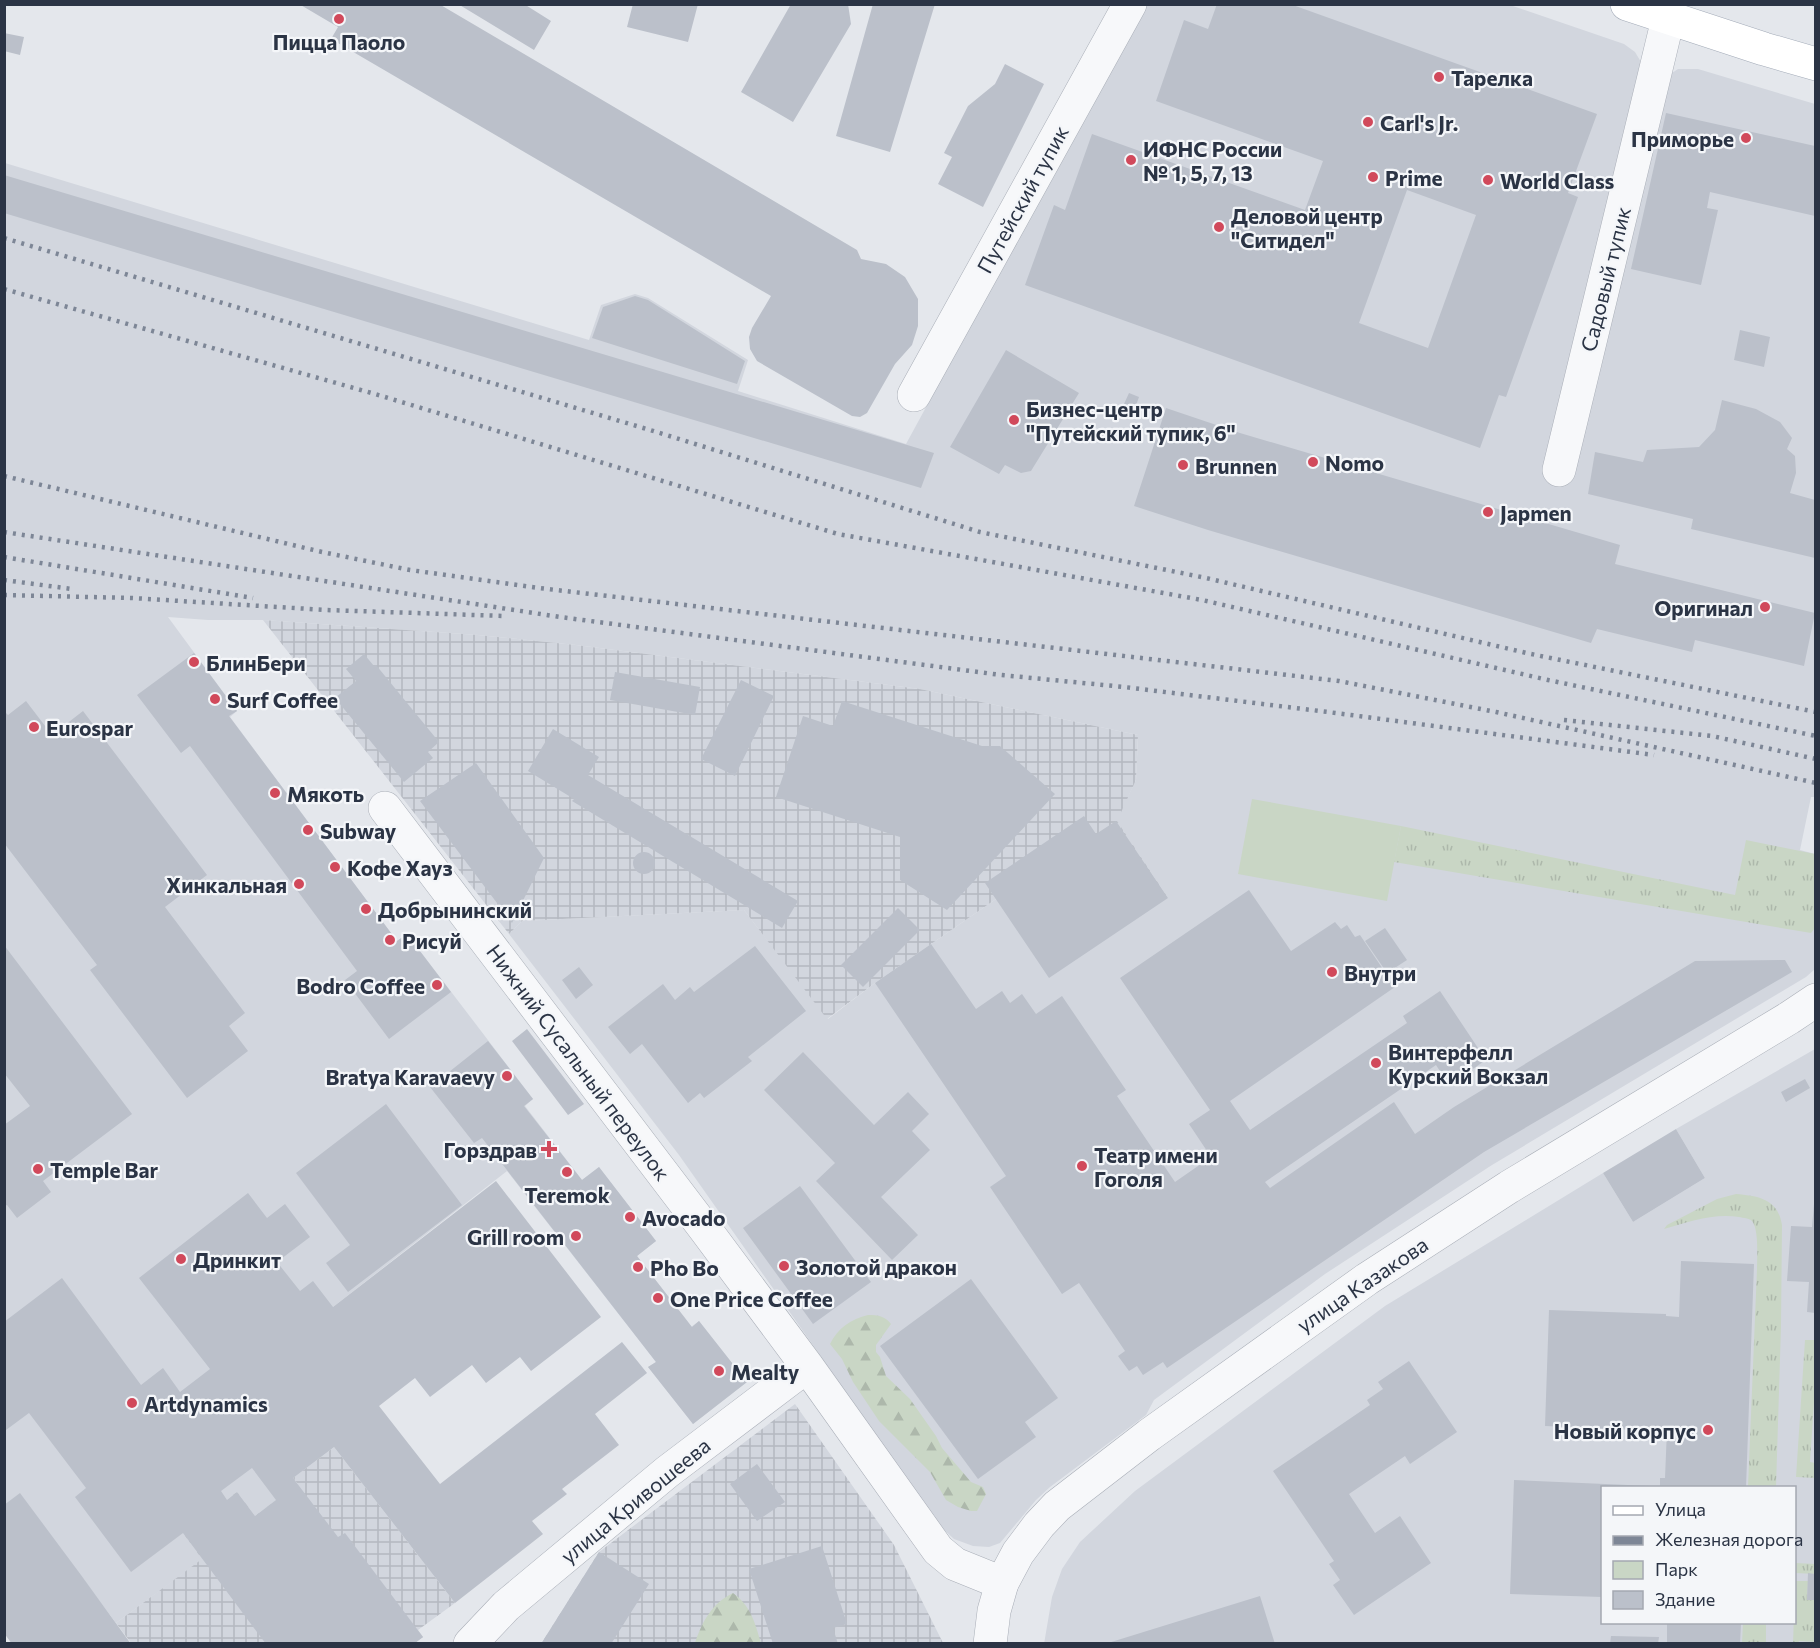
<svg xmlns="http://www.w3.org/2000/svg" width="1820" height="1648" font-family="Commissioner,sans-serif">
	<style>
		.built { fill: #d2d6de; fill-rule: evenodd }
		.industrial { fill: url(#industrial-grid) }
		.grass { fill: url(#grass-tufts) }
		.forest { fill: url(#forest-firs) }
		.park { fill: #c9d6c5 }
		.building { fill: #bbc0ca; fill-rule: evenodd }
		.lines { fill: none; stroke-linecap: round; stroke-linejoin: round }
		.minor-casing { stroke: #a9aeb7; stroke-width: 34 }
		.tertiary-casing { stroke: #a9aeb7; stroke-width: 34 }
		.primary-casing { stroke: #a3abb8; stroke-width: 34 }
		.minor { stroke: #f7f8fa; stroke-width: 33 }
		.tertiary { stroke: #f7f8fa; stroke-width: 33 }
		.primary { stroke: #fff; stroke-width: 33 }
		.rail { stroke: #7d8696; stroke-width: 4.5; stroke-dasharray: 3 6; stroke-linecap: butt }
		.poi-dot { fill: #d1495b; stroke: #f4f6f9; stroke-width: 2 }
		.labels { text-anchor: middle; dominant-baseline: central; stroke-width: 4.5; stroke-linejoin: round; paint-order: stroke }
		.poi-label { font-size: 21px; font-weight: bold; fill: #2b3445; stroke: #f4f6f9; text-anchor: start }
		.street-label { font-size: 21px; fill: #2b3445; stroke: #f4f6f9 }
	</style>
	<defs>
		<pattern id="industrial-grid" width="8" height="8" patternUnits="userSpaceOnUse" patternTransform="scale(1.5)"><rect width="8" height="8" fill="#d2d6de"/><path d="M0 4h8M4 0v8" fill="none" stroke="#b4b8c0"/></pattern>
		<pattern id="grass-tufts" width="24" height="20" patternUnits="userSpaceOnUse" patternTransform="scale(1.5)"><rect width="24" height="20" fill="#c9d6c5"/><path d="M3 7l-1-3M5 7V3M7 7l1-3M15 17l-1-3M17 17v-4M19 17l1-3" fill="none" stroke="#adb8ab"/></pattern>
		<pattern id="forest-firs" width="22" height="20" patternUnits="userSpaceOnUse" patternTransform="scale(1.5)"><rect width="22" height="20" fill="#c9d6c5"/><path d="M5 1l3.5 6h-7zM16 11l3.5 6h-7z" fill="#adb8ab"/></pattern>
	</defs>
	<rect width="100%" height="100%" fill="#e4e7ec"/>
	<path class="built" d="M1145,5h365l114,39 11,8 6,10 28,13 9,-6h20l117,35 1,693h-5l-11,53 15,4v115l-9,8 -314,188 -167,109 -171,126 -8,15 -96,72 -14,13 -36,43 -11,4 -16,-1 -19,-7 -13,-12 -262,-372 -170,-221 13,-13 222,-11 84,109 47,-36 121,-84 172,-1 -52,-77 20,-41 2,-45 -218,-46 -344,-44 -98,-10 -215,-15h-55l-40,-3 69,94 -7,6 167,224 10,-7 126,165 -8,7 57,74 17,-13 57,74 -19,15 54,71 8,-6 48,61 -54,42 -45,-57 8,-5 -149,-191 -174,136 1,140 -40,31 4,6 -43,32 -18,-24 -10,8 -24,59 -87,64 -35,-47 -76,56v-1469l584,177 12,-35 34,-11 13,4 100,62 -10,31 168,53z
		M1815,1049v594l-771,1 8,-47 10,-28 18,-27 55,-51 250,-185 218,-133 30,49 72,-44 -29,-49zM1602,1488h192v134h-192z"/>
	<path class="industrial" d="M263,620l215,15 98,10 344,44 218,46 -2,45 -19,41 51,77 -172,1 -121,84 -48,36 -83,-109 -222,11 -13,13z
		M795,1404l99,141 49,98 -402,1 58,-92z
		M334,1447l121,156 -37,27 5,7 -9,6h-283l-15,-20 86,-64 -19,-26 54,-41 18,24 43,-32 -5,-6z"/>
	<path class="grass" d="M1401,826l334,69 11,-55 69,14v74l-4,5 -417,-71z
		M1736,1194c23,2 42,5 46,31l-1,102 -5,160h-28l9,-218c0,-11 2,-40 -5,-48 -3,-3 -9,-3 -13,-4 -26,-4 -50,5 -75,12l3,-4 50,-26z
		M1805,1340h10v47l-5,75 5,1v15l-19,-1z
		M1796,1563l19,1v10l-20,-1z
		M1795,1581h13l-1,19h8v42l-16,-1 -1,2 -5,1z
		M1743,1623h23v20h-24z"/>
	<path class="forest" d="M868,1315c10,0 17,1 23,9l-15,21v7l4,5 6,19 24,23 26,37 6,12 29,34 12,5 3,7 -9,17h-6l-13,-4 -12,-7 -16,-28 -51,-51 -26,-39 -11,-23 -12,-15c8,-16 21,-25 38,-29z
		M733,1593c18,13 22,30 28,50h-66c7,-21 17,-40 38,-50z"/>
	<path class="park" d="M1252,799l149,27 -14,75 -149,-27z"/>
	<path class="building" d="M299,4h140l418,246 4,9 25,5 19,13 13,22v27l-6,19 -17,19 -28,49 -7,4 -8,-1 -95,-55 -7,-12 -1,-12 3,-9 19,-32 -440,-257 7,-12z
		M458,4h66l27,17 -17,29z
		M633,4h65l-10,38 -61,-15z
		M791,4h57l3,20 -58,98 -52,-30z
		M873,4h62l-45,148 -54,-16z
		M1217,4h73l307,110 -29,79 10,4 -72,200 -7,-2 -19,53 -455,-163 29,-80 11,5 27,-76 213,76 18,-49 -167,-60 28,-81 24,9zM1407,190l69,25 -48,133 -69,-25z
		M4,33l20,4 -4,18 -16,-4z
		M1005,64l39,20 -61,123 -45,-23 14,-27 -8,-4 24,-47 27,-22z
		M1666,113l149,33v70l-105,-24 -3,16 11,2 -17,75 -70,-16z
		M4,175l930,278 -13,35 -917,-275z
		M635,296l13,4 97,61 -8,23 -145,-46 11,-31z
		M1740,330l30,7 -6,30 -30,-7z
		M1006,350l73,43 -48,78 -10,2 -16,-8 -6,9 -49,-27z
		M1129,393l10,4 -4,11 -11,-4z
		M1722,400l34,9 24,13 12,16 -5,11 8,7 1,17 -6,20 25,7v58l-124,-29 2,-10 -105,-25 7,-42 48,10 4,-12 52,-3 16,-17z
		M1166,408l74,25 380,112 -5,19 200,49 -11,53 -109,-26 -3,12 -95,-23 -6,14 -383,-113 -74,-24z
		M194,653l43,58 -8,5 168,225 10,-7 44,58 -62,47 -44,-59 12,-9 -167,-225 -9,7 -44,-58z
		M364,654l10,12 2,-1 63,77 -11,10 5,6 -29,24 -69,-84 21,-17 -10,-12z
		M615,672l85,15 -5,28 -85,-15z
		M741,680l33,16 -39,80 -34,-17z
		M26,701l26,34 31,-24 124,164 -42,32 80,106 -16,13 19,25 -61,47 -97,-128 7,-5 -93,-122v-132l4,4z
		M842,701l140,45h18l55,48 -108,116 -47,-30v-43l-124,-40 27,-81 30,10z
		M553,729l46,28 -11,18 210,126 -16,27 -210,-127 2,-2 -46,-28z
		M476,763l68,95 -32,65 -92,-122z
		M1084,816l12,18 20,-13 52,77 -119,80 -64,-95z
		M633 863a11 11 0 1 1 22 0a11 11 0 1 1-22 0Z
		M1249,890l42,61 44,-29 6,7 6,-4 8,12 5,-2 35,52 -165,114 20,29 157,-107 -4,-7 37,-25 46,69 -37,25 -13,-20 -171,117 5,6 124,-86 21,32 39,-27 241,-146 90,-1 7,12 -308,180 -317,216 -4,-6 -20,13 -6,-9 -8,5 -11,-15 7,-5 -46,-68 -17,11 -72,-107 16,-11 -131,-193 56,-39 45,65 26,-18 8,12 12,-9 14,20 26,-18 64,94 -9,6 58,86 36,-25 -22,-33 21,-14 -90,-132z
		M898,908l22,22 -57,57 -22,-22z
		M1385,928l22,32 -20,13 -22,-32z
		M4,945l128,169 -89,67 8,11 -34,26 -10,-13 -3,1v-81l26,-19 -26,-33z
		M755,946l51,65 -58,46 4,4 -48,37 -4,-5 -12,10 -46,-59 -12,10 -22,-27 55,-43 12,16 15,-13 4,5z
		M579,967l14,18 -17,14 -14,-19z
		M527,1029l57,75 -16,11 -56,-74z
		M488,1041l45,58 -9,7 58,74 17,-13 57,74 -19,15 55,71 7,-6 48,61 -54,42 -45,-57 8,-5 -174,-224 -8,5 -44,-56z
		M803,1052l71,73 34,-33 21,22 -17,17 18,19 -49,47 37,38 -26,25 -76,-79 19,-18 -71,-73z
		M1805,1079l5,9 -24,14 -5,-10z
		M386,1104l76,101 -114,87 -22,-29 24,-18 -54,-72z
		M1676,1129l29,49 -72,44 -30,-49z
		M496,1181l105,136 -70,54 -11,-14 -34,26 -14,-18 -42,32 -15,-19 -36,28 61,78 182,-142 25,31 -52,41 24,31 -57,44 5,5 -35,27 11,13 -88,69 -121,-156 -41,31 45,59 7,-4 78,104 -9,7h-148l-83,-111 -52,39 -56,-75 11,-9 -57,-75 -23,17 -2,-2v-106l58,-44 79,107 22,-17 17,24 30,-23 -71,-91 109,-85 19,25 18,-14 25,33 -33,25 23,29 13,-10 20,26zM252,1468l24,32 -21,16 -18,-24 -10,8 -6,-9z
		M800,1186l71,96 -58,42 -70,-96z
		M1814,1204l1,1v108l-8,-1 2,-30 -22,-1 4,-55 21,1z
		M1681,1261l73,3 -8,224h-86v-10h5l2,-49 -5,-1v3l-117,-5 4,-116 117,4v2l13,1z
		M971,1279l87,119 -33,24 11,15 -58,42 -98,-133z
		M1409,1361l48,71 -47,32 -5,-8 -56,38 26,39 25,-17 31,47 -77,52 -21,-30 7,-5 -11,-16 5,-3 -61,-90 97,-66 -3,-5 16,-11 -5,-7z
		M757,1464l28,38 -28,19 -27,-37z
		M1514,1480l137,6v2h-49v109l-92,-3z
		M20,1493l61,82 50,69h-119l-8,-11v-128z
		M822,1546l25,78 -14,4 5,16h-65l-24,-75z
		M599,1552l50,32 -38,60h-70z
		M1808,1573l7,1v26h-8z
		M1260,1596l15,48h-167v-1z
		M1667,1623h74l-1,21h-73z
		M1611,1636l48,1 -1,7h-48z"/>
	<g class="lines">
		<defs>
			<path id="minor" d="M914,395l216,-391
				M1559,470l109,-451
				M385,808l320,421 102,137 131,184 17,14 47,19
				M470,1644l36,-38 161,-134 140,-106"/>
			<path id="tertiary" d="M990,1644l4,-33 8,-28 16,-30 21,-28 18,-19 92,-71 218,-156 142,-92 280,-169 27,-18"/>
			<path id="primary" d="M1627,4l137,45 52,15"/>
		</defs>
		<use href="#minor" class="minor-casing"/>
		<use href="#tertiary" class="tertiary-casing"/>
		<use href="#primary" class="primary-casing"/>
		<use href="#minor" class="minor"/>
		<use href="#tertiary" class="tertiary"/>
		<use href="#primary" class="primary"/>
		<path class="rail" d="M4,238l646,192 330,102 226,46 325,76 285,58
			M4,289l371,105 463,140 364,66 346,80 268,56
			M4,476l318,76 88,18 129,18 800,93 157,31 320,71
			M4,532l556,85 441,58 123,12 204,25 326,43
			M4,557l249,41
			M4,580l68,9
			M4,595l128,3 194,12 179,6
			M1564,720l148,16 104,23"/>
	</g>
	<g class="poi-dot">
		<circle cx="339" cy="19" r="6"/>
		<circle cx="1439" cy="77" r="6"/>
		<circle cx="1368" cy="122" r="6"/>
		<circle cx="1746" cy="138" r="6"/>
		<circle cx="1131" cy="160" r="6"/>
		<circle cx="1373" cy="177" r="6"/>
		<circle cx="1488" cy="180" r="6"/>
		<circle cx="1219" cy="227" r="6"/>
		<circle cx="1014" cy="420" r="6"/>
		<circle cx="1313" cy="462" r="6"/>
		<circle cx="1183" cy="465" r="6"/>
		<circle cx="1488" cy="512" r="6"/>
		<circle cx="1765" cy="607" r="6"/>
		<circle cx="194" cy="662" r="6"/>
		<circle cx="215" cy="699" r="6"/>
		<circle cx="34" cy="727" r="6"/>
		<circle cx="275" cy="793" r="6"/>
		<circle cx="308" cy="830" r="6"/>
		<circle cx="335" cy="867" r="6"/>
		<circle cx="299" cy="884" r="6"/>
		<circle cx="366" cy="909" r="6"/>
		<circle cx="390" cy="940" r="6"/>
		<circle cx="1332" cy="972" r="6"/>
		<circle cx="437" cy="985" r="6"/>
		<circle cx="1376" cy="1063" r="6"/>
		<circle cx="507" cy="1076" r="6"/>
		<path d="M546 1140h6v6h6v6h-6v6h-6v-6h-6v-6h6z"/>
		<circle cx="1082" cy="1166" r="6"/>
		<circle cx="38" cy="1169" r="6"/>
		<circle cx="567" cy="1172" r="6"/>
		<circle cx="630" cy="1217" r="6"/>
		<circle cx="576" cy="1236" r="6"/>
		<circle cx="181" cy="1259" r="6"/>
		<circle cx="784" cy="1266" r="6"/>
		<circle cx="638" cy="1267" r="6"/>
		<circle cx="658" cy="1298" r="6"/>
		<circle cx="719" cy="1371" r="6"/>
		<circle cx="132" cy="1403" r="6"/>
		<circle cx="1708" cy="1430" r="6"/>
	</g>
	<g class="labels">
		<g class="poi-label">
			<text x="339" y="41" text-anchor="middle">Пицца Паоло</text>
			<text x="1451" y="77">Тарелка</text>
			<text x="1380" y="122">Carl's Jr.</text>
			<text x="1734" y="138" text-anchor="end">Приморье</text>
			<text x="1143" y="148">ИФНС России<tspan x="1143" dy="24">№ 1, 5, 7, 13</tspan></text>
			<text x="1385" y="177">Prime</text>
			<text x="1500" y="180">World Class</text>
			<text x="1231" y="215">Деловой центр<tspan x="1231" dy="24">"Ситидел"</tspan></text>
			<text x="1026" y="408">Бизнес-центр<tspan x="1026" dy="24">"Путейский тупик, 6"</tspan></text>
			<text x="1325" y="462">Nomo</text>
			<text x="1195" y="465">Brunnen</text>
			<text x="1500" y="512">Japmen</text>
			<text x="1753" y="607" text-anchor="end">Оригинал</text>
			<text x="206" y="662">БлинБери</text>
			<text x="227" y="699">Surf Coffee</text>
			<text x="46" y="727">Eurospar</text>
			<text x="287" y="793">Мякоть</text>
			<text x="320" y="830">Subway</text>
			<text x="347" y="867">Кофе Хауз</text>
			<text x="287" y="884" text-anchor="end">Хинкальная</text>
			<text x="378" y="909">Добрынинский</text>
			<text x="402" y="940">Рисуй</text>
			<text x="1344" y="972">Внутри</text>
			<text x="425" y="985" text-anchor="end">Bodro Coffee</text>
			<text x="1388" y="1051">Винтерфелл<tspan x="1388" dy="24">Курский Вокзал</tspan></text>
			<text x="495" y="1076" text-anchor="end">Bratya Karavaevy</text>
			<text x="537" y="1149" text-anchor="end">Горздрав</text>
			<text x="1094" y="1154">Театр имени<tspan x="1094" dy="24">Гоголя</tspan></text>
			<text x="50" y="1169">Temple Bar</text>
			<text x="567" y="1194" text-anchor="middle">Teremok</text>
			<text x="642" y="1217">Avocado</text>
			<text x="564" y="1236" text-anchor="end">Grill room</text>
			<text x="193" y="1259">Дринкит</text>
			<text x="796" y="1266">Золотой дракон</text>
			<text x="650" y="1267">Pho Bo</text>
			<text x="670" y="1298">One Price Coffee</text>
			<text x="731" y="1371">Mealty</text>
			<text x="144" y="1403">Artdynamics</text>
			<text x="1696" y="1430" text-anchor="end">Новый корпус</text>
		</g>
		<g class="street-label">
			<text transform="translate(1022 199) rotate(-61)">Путейский тупик</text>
			<text transform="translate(1605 279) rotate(-76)">Садовый тупик</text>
			<text transform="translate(579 1062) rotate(53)">Нижний Сусальный переулок</text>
			<text transform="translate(1362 1284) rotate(-34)">улица Казакова</text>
			<text transform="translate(635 1500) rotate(-39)">улица Кривошеева</text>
		</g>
	</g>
	<rect width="1820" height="1648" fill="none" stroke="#2b3445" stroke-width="12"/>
	<rect x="1601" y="1486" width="195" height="138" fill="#f4f6f9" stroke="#a4a8b1" stroke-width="1.5"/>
	<rect x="1613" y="1506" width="30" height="9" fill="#ffffff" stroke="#a4a8b1" stroke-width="1.5"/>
	<text x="1655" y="1516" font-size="18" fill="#2b3445">Улица</text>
	<rect x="1613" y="1536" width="30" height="9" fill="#7d8696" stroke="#a4a8b1" stroke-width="1.5"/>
	<text x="1655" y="1546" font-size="18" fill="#2b3445">Железная дорога</text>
	<rect x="1613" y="1561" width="30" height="18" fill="#c9d6c5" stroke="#a4a8b1" stroke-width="1.5"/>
	<text x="1655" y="1576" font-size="18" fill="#2b3445">Парк</text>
	<rect x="1613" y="1591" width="30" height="18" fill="#bbc0ca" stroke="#a4a8b1" stroke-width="1.5"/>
	<text x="1655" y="1606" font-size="18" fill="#2b3445">Здание</text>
</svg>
